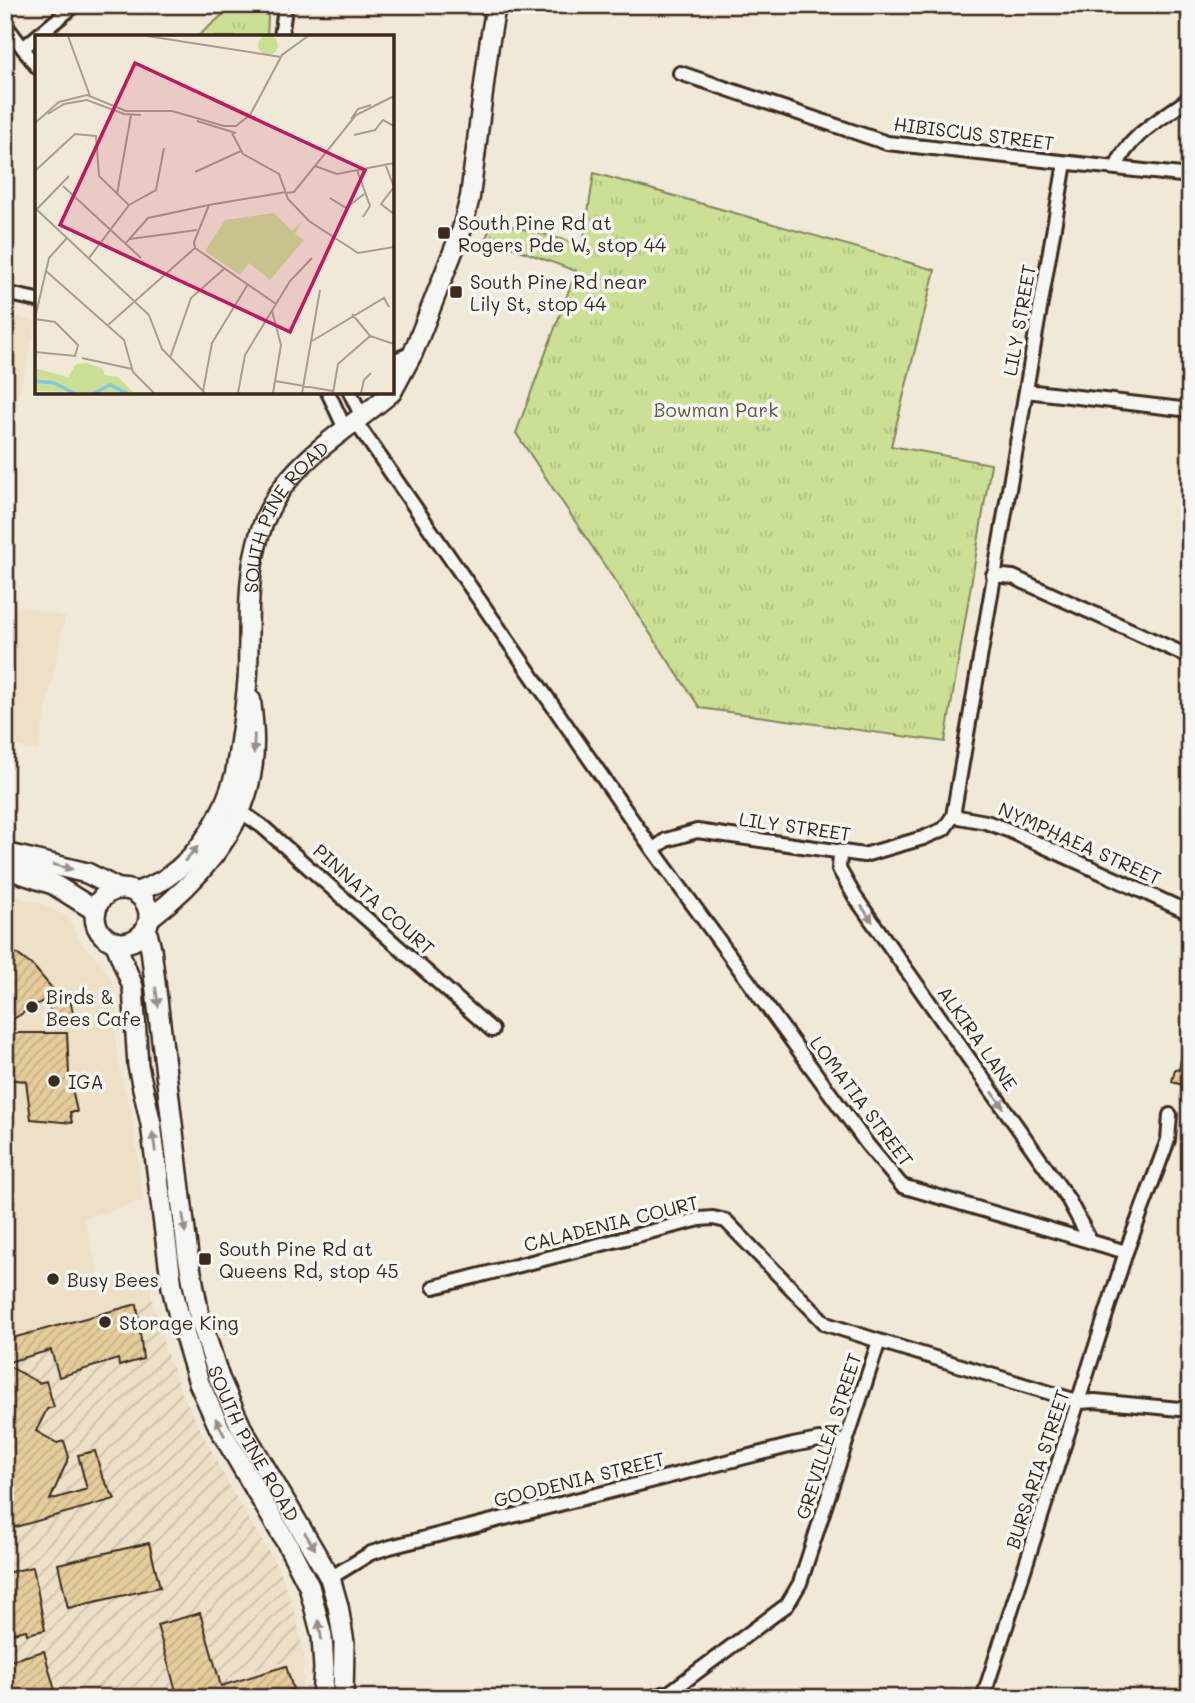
<svg xmlns="http://www.w3.org/2000/svg" width="1195" height="1703" font-family="Mali,sans-serif">
	<style>
		.built { fill: #ede0c6 }
		.industrial { fill: url(#industrial-furrows) }
		.park { fill: url(#park-tufts); stroke: #83855a; stroke-width: 2 }
		.building { fill: url(#building-hatch); stroke: #3b2a1e; stroke-width: 2 }
		.lines { fill: none; stroke-linecap: round; stroke-linejoin: round }
		.minor-casing { stroke: #3b2a1e; stroke-width: 18 }
		.secondary-casing { stroke: #3b2a1e; stroke-width: 23 }
		.primary-casing { stroke: #3b2a1e; stroke-width: 24 }
		.minor { stroke: #f6f6f2; stroke-width: 12 }
		.secondary { stroke: #f6f6f2; stroke-width: 18 }
		.primary { stroke: #f6f6f2; stroke-width: 19 }
		.oneway { fill: #989088 }
		.poi-dot { fill: #3b2a1e; stroke: #f6f6f2; stroke-width: 2.5 }
		.labels { text-anchor: middle; dominant-baseline: central; stroke-width: 7; stroke-linejoin: round; paint-order: stroke }
		.street-label { font-size: 19px; fill: #3b2a1e; stroke: #f6f6f2 }
		.poi-label { font-size: 19px; fill: #3b2a1e; stroke: #f6f6f2; text-anchor: start }
		.park-label { font-size: 19px; fill: #5f583c; stroke: #f6f6f2 }
		.inset-river { fill: none; stroke: #81c8e2; stroke-width: 3.5 }
		.inset-road { fill: none; stroke: #a89d8e; stroke-width: 2 }
		.view { fill: #c2185b; fill-opacity: 0.15; stroke: #c2185b; stroke-width: 3.5 }
		.inset-edge { fill: none; stroke: #3b2a1e; stroke-width: 3.5 }
	</style>
	<defs>
		<pattern id="industrial-furrows" width="10" height="10" patternUnits="userSpaceOnUse" patternTransform="scale(1.75)"><rect width="10" height="10" fill="#ede0c6"/><path d="M-1 1l2-2M0 10L10 0M9 11l2-2" fill="none" stroke="#ccc0aa"/></pattern>
		<pattern id="park-tufts" width="24" height="20" patternUnits="userSpaceOnUse" patternTransform="scale(1.75)"><rect width="24" height="20" fill="#cbe095"/><path d="M3 7l-1-3M5 7V3M7 7l1-3M15 17l-1-3M17 17v-4M19 17l1-3" fill="none" stroke="#afc080"/></pattern>
		<pattern id="building-hatch" width="6" height="6" patternUnits="userSpaceOnUse" patternTransform="scale(1.75)"><rect width="6" height="6" fill="#e5cc9b"/><path d="M-1 1l2-2M0 6l6-6M5 7l2-2" fill="none" stroke="#c5af85"/></pattern>
	</defs>
	<rect width="100%" height="100%" fill="#f1e9d8"/>
	<filter id="ink" filterUnits="userSpaceOnUse"><feTurbulence type="fractalNoise" baseFrequency=".0143" numOctaves="2"/><feDisplacementMap in="SourceGraphic" scale="14" xChannelSelector="R" yChannelSelector="G"/><feConvolveMatrix kernelMatrix="1 2 1 2 8 2 1 2 1" color-interpolation-filters="sRGB"/></filter>
	<g filter="url(#ink)">
		<path class="built" d="M5,314l32,7 -32,127z
			M5,602l60,15 -27,134 -33,-8z
			M11,895l32,9 25,13 10,22 24,25 10,17 5,25 -1,42 7,37 8,23 12,93 -59,18 18,67 48,-15 2,27 -147,42v-408z
			M304,1656l-2,42h-74v-20z"/>
		<path class="industrial" d="M152,1298l12,50 17,43 50,98 51,86 14,40 8,41 -76,22v20h-223v-358z"/>
		<path class="park" d="M234,5h28l6,11 -1,21h-70z
			M594,173l341,97 -44,176 100,18 -46,278 -245,-34 -184,-275 60,-162 -90,-33 7,-17 90,24z"/>
		<path class="building" d="M13,951l21,16 22,26 -51,31v-64z
			M70,1001l5,18 -20,7 -6,-20z
			M5,1033h62l2,41 8,38h-7l2,11 -41,-4 -5,-38 -21,-2z
			M1184,1044h6v43l-18,-5 3,-13 4,1z
			M137,1304l6,55 -24,7 -1,-7 -59,18 -8,-27 -46,13v-23z
			M5,1364l34,19 7,-2 8,26 -7,2 -11,22 21,12 7,-2 5,16 -19,43 37,-11 -9,-34 17,-4 7,25 13,23 -110,31z
			M149,1543l11,44 -92,21 -10,-44z
			M33,1567l12,63 -18,4 -1,-4 -21,5v-62z
			M200,1613l21,73 65,-20 7,23 -30,9h-85l-21,-73z
			M44,1651l13,47h-52v-36z"/>
		<g class="lines">
			<defs>
				<path id="minor" d="M5,24l32,43
					M281,37l4,-29 -3,-3
					M23,48l52,-43
					M680,73l207,70 303,33
					M1116,168c12,-33 47,-50 74,-70
					M5,293l32,7
					M392,361l21,-8
					M1026,391l164,19
					M328,392l17,37
					M350,392l12,25
					M355,421l298,429 13,-10 31,-9 167,24 59,-17 21,-9 9,-13 112,-653
					M993,575l20,2 177,80
					M236,808l27,19 229,203
					M953,816l33,6 22,8 182,83
					M653,850l214,294 35,42 224,66
					M840,853l-1,16 16,28 213,302 23,43
					M434,1287l266,-68 13,-1 13,3 100,103 53,17
					M330,1578l41,-25 19,-6 403,-102 26,-5 27,1
					M649,1698l21,-6 117,-87 13,-22 79,-242 201,61 15,-1 95,9
					M983,1698l143,-446 42,-112 2,-25"/>
				<g id="secondary">
					<path d="M392,392l21,-39 49,-124 8,-32 19,-152 7,-40"/>
					<path id="s1" d="M136,892c10,-4 21,-8 30,-14 35,-23 58,-65 69,-104 5,-33 11,-68 13,-101 2,-68 -6,-139 42,-195 29,-34 68,-56 102,-86"/>
					<path d="M150,918c45,-34 91,-85 101,-142 5,-26 3,-50 0,-76"/>
				</g>
				<g id="primary">
					<path d="M5,856l8,-1 74,18 31,16"/>
					<path d="M5,868l48,16 43,27"/>
					<circle cx="122" cy="916" r="27"/>
					<path id="s2" d="M146,929l5,20 37,307 11,59 20,63 22,49 89,151 8,28 6,37 -1,55"/>
					<path d="M115,942l18,45 5,79 13,58 21,163 7,29 20,67 21,46 68,116 21,41 13,50 2,33 -2,29"/>
				</g>
			</defs>
			<use href="#minor" class="minor-casing"/>
			<use href="#secondary" class="secondary-casing"/>
			<use href="#primary" class="primary-casing"/>
			<use href="#minor" class="minor"/>
			<use href="#secondary" class="secondary"/>
			<use href="#primary" class="primary"/>
		</g>
		<defs><path id="oneway-solid" d="M-6-.8H1V-3.2L6.5 0L1 3.2V.8H-6Z" transform="scale(1.75)"/></defs>
		<g class="oneway">
			<use href="#oneway-solid" transform="translate(254 744) rotate(92)"/>
			<use href="#oneway-solid" transform="translate(191 854) rotate(-48)"/>
			<use href="#oneway-solid" transform="translate(63 867) rotate(14)"/>
			<use href="#oneway-solid" transform="translate(867 914) rotate(55)"/>
			<use href="#oneway-solid" transform="translate(157 997) rotate(82)"/>
			<use href="#oneway-solid" transform="translate(998 1100) rotate(55)"/>
			<use href="#oneway-solid" transform="translate(154 1142) rotate(-98)"/>
			<use href="#oneway-solid" transform="translate(184 1223) rotate(83)"/>
			<use href="#oneway-solid" transform="translate(220 1427) rotate(-117)"/>
			<use href="#oneway-solid" transform="translate(310 1541) rotate(58)"/>
			<use href="#oneway-solid" transform="translate(320 1630) rotate(-99)"/>
		</g>
	</g>
	<g class="poi-dot">
		<rect x="437" y="226" width="14" height="14" rx="3.5"/>
		<rect x="449" y="285" width="14" height="14" rx="3.5"/>
		<circle cx="32" cy="1007" r="7"/>
		<circle cx="54" cy="1081" r="7"/>
		<rect x="198" y="1252" width="14" height="14" rx="3.5"/>
		<circle cx="53" cy="1279" r="7"/>
		<circle cx="105" cy="1322" r="7"/>
	</g>
	<g class="labels">
		<g class="street-label">
			<text transform="translate(974 133) rotate(7)">HIBISCUS STREET</text>
			<text transform="translate(1019 320) rotate(-80)">LILY STREET</text>
			<text stroke="none"><textPath href="#s1" startOffset="429">SOUTH PINE ROAD</textPath></text>
			<text transform="translate(795 826) rotate(8)">LILY STREET</text>
			<text transform="translate(1080 843) rotate(24)">NYMPHAEA STREET</text>
			<text transform="translate(374 899) rotate(42)">PINNATA COURT</text>
			<text transform="translate(978 1038) rotate(55)">ALKIRA LANE</text>
			<text transform="translate(862 1101) rotate(53)">LOMATIA STREET</text>
			<text transform="translate(611 1223) rotate(-14)">CALADENIA COURT</text>
			<text transform="translate(828 1436) rotate(-72)">GREVILLEA STREET</text>
			<text stroke="none"><textPath href="#s2" startOffset="530">SOUTH PINE ROAD</textPath></text>
			<text transform="translate(1037 1469) rotate(-72)">BURSARIA STREET</text>
			<text transform="translate(579 1479) rotate(-14)">GOODENIA STREET</text>
		</g>
		<g class="poi-label">
			<text x="458" y="222">South Pine Rd at<tspan x="458" dy="22">Rogers Pde W, stop 44</tspan></text>
			<text x="470" y="281">South Pine Rd near<tspan x="470" dy="22">Lily St, stop 44</tspan></text>
			<text x="46" y="996">Birds &amp;<tspan x="46" dy="22">Bees Cafe</tspan></text>
			<text x="68" y="1081">IGA</text>
			<text x="219" y="1248">South Pine Rd at<tspan x="219" dy="22">Queens Rd, stop 45</tspan></text>
			<text x="67" y="1279">Busy Bees</text>
			<text x="119" y="1322">Storage King</text>
		</g>
		<g class="park-label">
			<text x="716" y="409">Bowman Park</text>
		</g>
	</g>
	<g transform="translate(35 35)">
		<rect width="359" height="359" fill="#f1e9d8"/>
		<path d="M52,328l15,5 3,7 13,2 16,16 -99,-2v-23l33,9 8,-13z" fill="#cbe095"/>
		<path d="M223 10a10 10 0 1 1 20 0a10 10 0 1 1-20 0ZM239,178l18,18 10,-10 -7,13 9,6 -34,40 -21,-17 -9,12 -35,-24 20,-31z" fill="#cbe095"/>
		<path class="inset-river" d="M0,346l19,2 20,10M59,358l16,-8 17,8"/>
		<path class="inset-road" d="M33,1l22,60M112,1l134,21M13,79l16,-10 23,-4 37,14 17,1M215,80l32,-60 26,-19M316,84l7,-10 13,-4M162,86l39,12M0,88l24,-21 28,-7 39,16h46l52,15h12l15,-12M197,98l11,21 36,20 9,25 21,22 49,32 36,-6M319,100l21,-5 8,-10 11,6M280,131l22,8 57,-11M351,131l8,21M322,135l13,36 -7,11M0,136l40,-37 21,2 3,40 30,29 -40,53M160,137l46,-21M28,151l78,72M359,152l-13,17 13,10M251,158l8,-1 62,-77 38,-19M82,159l14,-79M295,163l16,10 18,-14M94,170l27,-15 8,-42M0,173l114,107 13,34 43,44M2,174l32,-33M95,204l67,-9M90,209l23,-26 61,-13M11,236l78,69 9,32 21,21M241,269l-81,-56 -1,-6 15,-37 77,-13M237,276l9,34 -8,48M317,279l18,22 24,8M0,283l14,-60 18,-20M0,284l20,3 23,23 -3,11 -40,-4M73,290l87,-77M277,306l72,-43 5,9M47,323l50,11M135,323l21,-60 34,-30M240,346l58,10M168,356l9,-48 36,-59M203,358l7,-38 45,-74 22,-23M267,358l18,-103M298,358l5,-29 32,-28M326,358l3,-13 7,-7"/>
		<path class="view" d="M100,28l230,107 -75,162 -230,-107z"/>
		<rect width="359" height="359" class="inset-edge"/>
	</g>
	<rect width="1195" height="1703" fill="none" stroke="#f6f6f2" stroke-width="28"/>
	<rect x="14" y="14" width="1167" height="1675" fill="none" stroke="#3b2a1e" stroke-width="2.5" filter="url(#ink)"/>
</svg>
